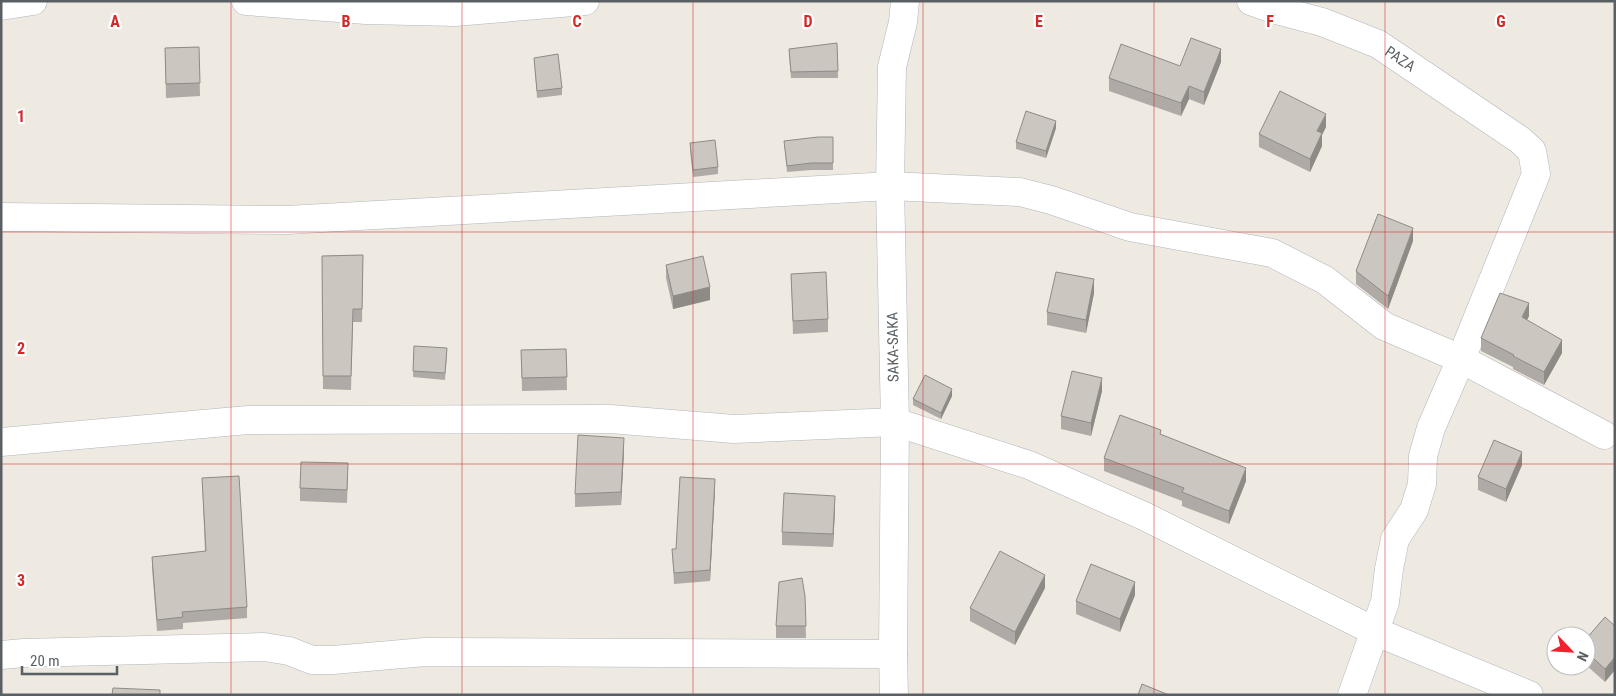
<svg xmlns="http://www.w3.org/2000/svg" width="1616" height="696" font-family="'Roboto Condensed',sans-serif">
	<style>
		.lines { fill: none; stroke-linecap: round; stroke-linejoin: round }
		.minor-casing { stroke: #b2b6ba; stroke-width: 29 }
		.minor { stroke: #fff; stroke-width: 28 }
		.wall { fill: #afaaa5 }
		.shaded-wall { fill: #8e8b86 }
		.building { fill: #cbc6c0; stroke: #8e8b86 }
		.grid { fill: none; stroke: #d62828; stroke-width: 1; stroke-opacity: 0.55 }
		.labels { text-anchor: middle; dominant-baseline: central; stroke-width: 4.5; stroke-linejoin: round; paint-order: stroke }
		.street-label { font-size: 15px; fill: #5a5f63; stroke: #fff }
		.grid-label { font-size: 16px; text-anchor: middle; font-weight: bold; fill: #d62828; stroke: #fff; stroke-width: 4.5; stroke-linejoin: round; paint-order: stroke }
	</style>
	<rect width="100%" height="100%" fill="#eee9e1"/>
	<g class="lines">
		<defs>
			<g id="minor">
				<path d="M246,1l120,9 89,2 130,-11"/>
				<path id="s1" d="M1251,1l22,8 49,13 56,22 142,96 12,11 4,23 -75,185 -30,69 -8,28 -1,28 -8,26 -19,29 -6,30 -4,33 -33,93"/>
				<path d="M1,6l32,-5"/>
				<path d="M1,217l286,3 603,-34 130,6 31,8 79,27 142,26 53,27 59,46 77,33 143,76"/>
				<path d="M1,442l247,-22 362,-1 124,10 161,-7 134,43 115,51 230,115 155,64"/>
				<path d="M1,655l23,-2 240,-6 25,4 23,9h21l92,-8 468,2"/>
				<path d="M894,695l-1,-41 2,-232 -5,-236 2,-119 11,-45 2,-21"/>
			</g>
		</defs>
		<use href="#minor" class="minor-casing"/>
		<use href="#minor" class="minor"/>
	</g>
	<path class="wall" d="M837,43l1,35h-47l-2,-23v-6z
		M199,47l1,49 -34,2 -1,-50z
		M534,58l28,30v7l-25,3z
		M1221,62l-17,43 -15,-6 -8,17 -72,-25v-13l71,-12z
		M1326,127l-4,8v11l-12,26 -51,-25v-13z
		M1056,128l-10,30 -30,-9v-7z
		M833,137v33h-22l-24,2 -3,-31z
		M690,143l28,24v7l-25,3 -3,-27z
		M1413,241l-25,68 -32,-25v-13z
		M363,255l-1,67h-9l-2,68 -28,-1 -1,-133z
		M666,265l44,35 -37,9 -7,-31z
		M791,274l37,45v13l-35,2z
		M1094,293l-8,40 -39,-8v-13z
		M1529,316l-2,4 35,33 -18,32 -31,-16v-2l-32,-16v-13z
		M414,346l33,9 -2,25 -32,-3z
		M566,349l1,41 -45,1 -1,-41z
		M1102,391l-11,45 -30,-7v-13z
		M952,396l-11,23 -28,-14v-6z
		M1161,434l85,47 -17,43 -47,-18v-5l-78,-30v-13z
		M624,451l-3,54 -46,2v-13z
		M1522,465l-16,37 -28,-12v-13z
		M348,476l-1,27 -47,-2v-13z
		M202,478l45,129v11l-64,5v6l-26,2 -5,-63v-11l53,-6z
		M715,490l-5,91 -36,3 -2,-35h4z
		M835,509l-2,38 -51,-2v-13z
		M1045,588l-30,57 -45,-24v-13z
		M1135,595l-15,37 -44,-18v-13z
		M805,596l1,42h-30v-12z
		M1605,617v65l-19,-17v-26z"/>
	<path class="shaded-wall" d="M1221,49v13l-17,43v-13z
		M1189,86v13l-8,17v-13z
		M1326,114v13l-4,8v11l-12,26v-13l7,-28z
		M1056,121v7l-10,30v-7z
		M1413,228v13l-25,68v-13z
		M1094,279v14l-8,40v-13z
		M710,287v13l-37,9v-13z
		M1529,303v13l-7,14v-13z
		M1562,340v13l-18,32v-13z
		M1102,378v13l-11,45v-13z
		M952,389v7l-11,23v-6z
		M624,438v13l-3,54v-13z
		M1522,452v13l-16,37v-13z
		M1246,468v13l-17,43v-13z
		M715,479v11l-5,91v-11z
		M835,496v13l-2,38v-13z
		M1045,575v13l-30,57v-13z
		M1135,582v13l-15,37v-13z
		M1615,657v13l-10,12v-13z"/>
	<path class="building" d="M1191,38l30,11 -17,43 -15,-6 -8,17 -72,-25 12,-34 59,22z
		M837,43l1,28 -47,1 -2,-23z
		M199,47l1,36 -34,1 -1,-36z
		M558,54l4,34 -25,3 -3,-33z
		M1280,91l46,23 -9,17 5,2 -12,26 -51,-25z
		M1026,111l30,10 -10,30 -30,-9z
		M818,137h15v26h-22l-24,3 -3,-25z
		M715,140l3,27 -25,3 -3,-27z
		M1378,214l35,14 -25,68 -32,-25z
		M363,255l-1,54h-9l-2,67h-28l-1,-120z
		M703,256l7,31 -37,9 -7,-31z
		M826,272l2,47 -35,2 -2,-47z
		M1056,272l38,7 -8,41 -39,-8z
		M1500,293l29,10 -7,14 40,23 -18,32 -31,-16 1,-1 -33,-17z
		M414,346l33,2 -2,25 -32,-2z
		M566,349l1,28 -45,1 -1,-28z
		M1072,371l30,7 -11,45 -30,-7z
		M925,375l27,14 -11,24 -28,-14z
		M1120,415l41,15 -1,4 86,34 -17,43 -47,-19 2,-4 -80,-30z
		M578,435l46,3 -3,54 -46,2z
		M1494,440l28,12 -16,37 -28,-12z
		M301,462l47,1 -1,27 -47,-2z
		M239,476l8,131 -65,5 1,5 -26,3 -5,-63 54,-6 -4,-73z
		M680,477l35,2 -5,91 -36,3 -2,-24h4z
		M784,493l51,3 -2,38 -51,-2z
		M1000,551l45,24 -30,57 -45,-24z
		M1091,564l44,18 -15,37 -44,-18z
		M802,578l3,18 1,30h-30l3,-44z
		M1605,617l10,9v31l-10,12 -19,-17v-13z
		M1142,684l27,11h-31z
		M113,688l47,2v5h-48z"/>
	<path class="grid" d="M231,1v694M462,1v694M693,1v694M923,1v694M1154,1v694M1385,1v694M1,232h1614M1,464h1614"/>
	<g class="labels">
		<g class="street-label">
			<text stroke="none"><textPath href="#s1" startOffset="161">PAZA</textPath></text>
			<text transform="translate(893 347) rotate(-91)">SAKA-SAKA</text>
		</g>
	</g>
	<g class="grid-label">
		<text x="115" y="27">A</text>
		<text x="346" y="27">B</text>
		<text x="577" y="27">C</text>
		<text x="808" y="27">D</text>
		<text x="1039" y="27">E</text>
		<text x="1270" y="27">F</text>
		<text x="1501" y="27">G</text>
		<text x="21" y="122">1</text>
		<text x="21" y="354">2</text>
		<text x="21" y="586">3</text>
	</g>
	<rect width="1616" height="696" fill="none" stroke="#5a5f63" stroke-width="5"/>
	<g transform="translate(1571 651) rotate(115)"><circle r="24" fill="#ffffff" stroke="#bdbfc1"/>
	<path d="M0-4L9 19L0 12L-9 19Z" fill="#f4202f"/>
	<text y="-8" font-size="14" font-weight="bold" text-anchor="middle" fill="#5a5f63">N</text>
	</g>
	<path d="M22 666v8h95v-8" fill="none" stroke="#5a5f63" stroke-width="2.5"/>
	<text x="30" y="666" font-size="15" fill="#5a5f63" stroke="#ffffff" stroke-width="4" paint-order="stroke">20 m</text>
</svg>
